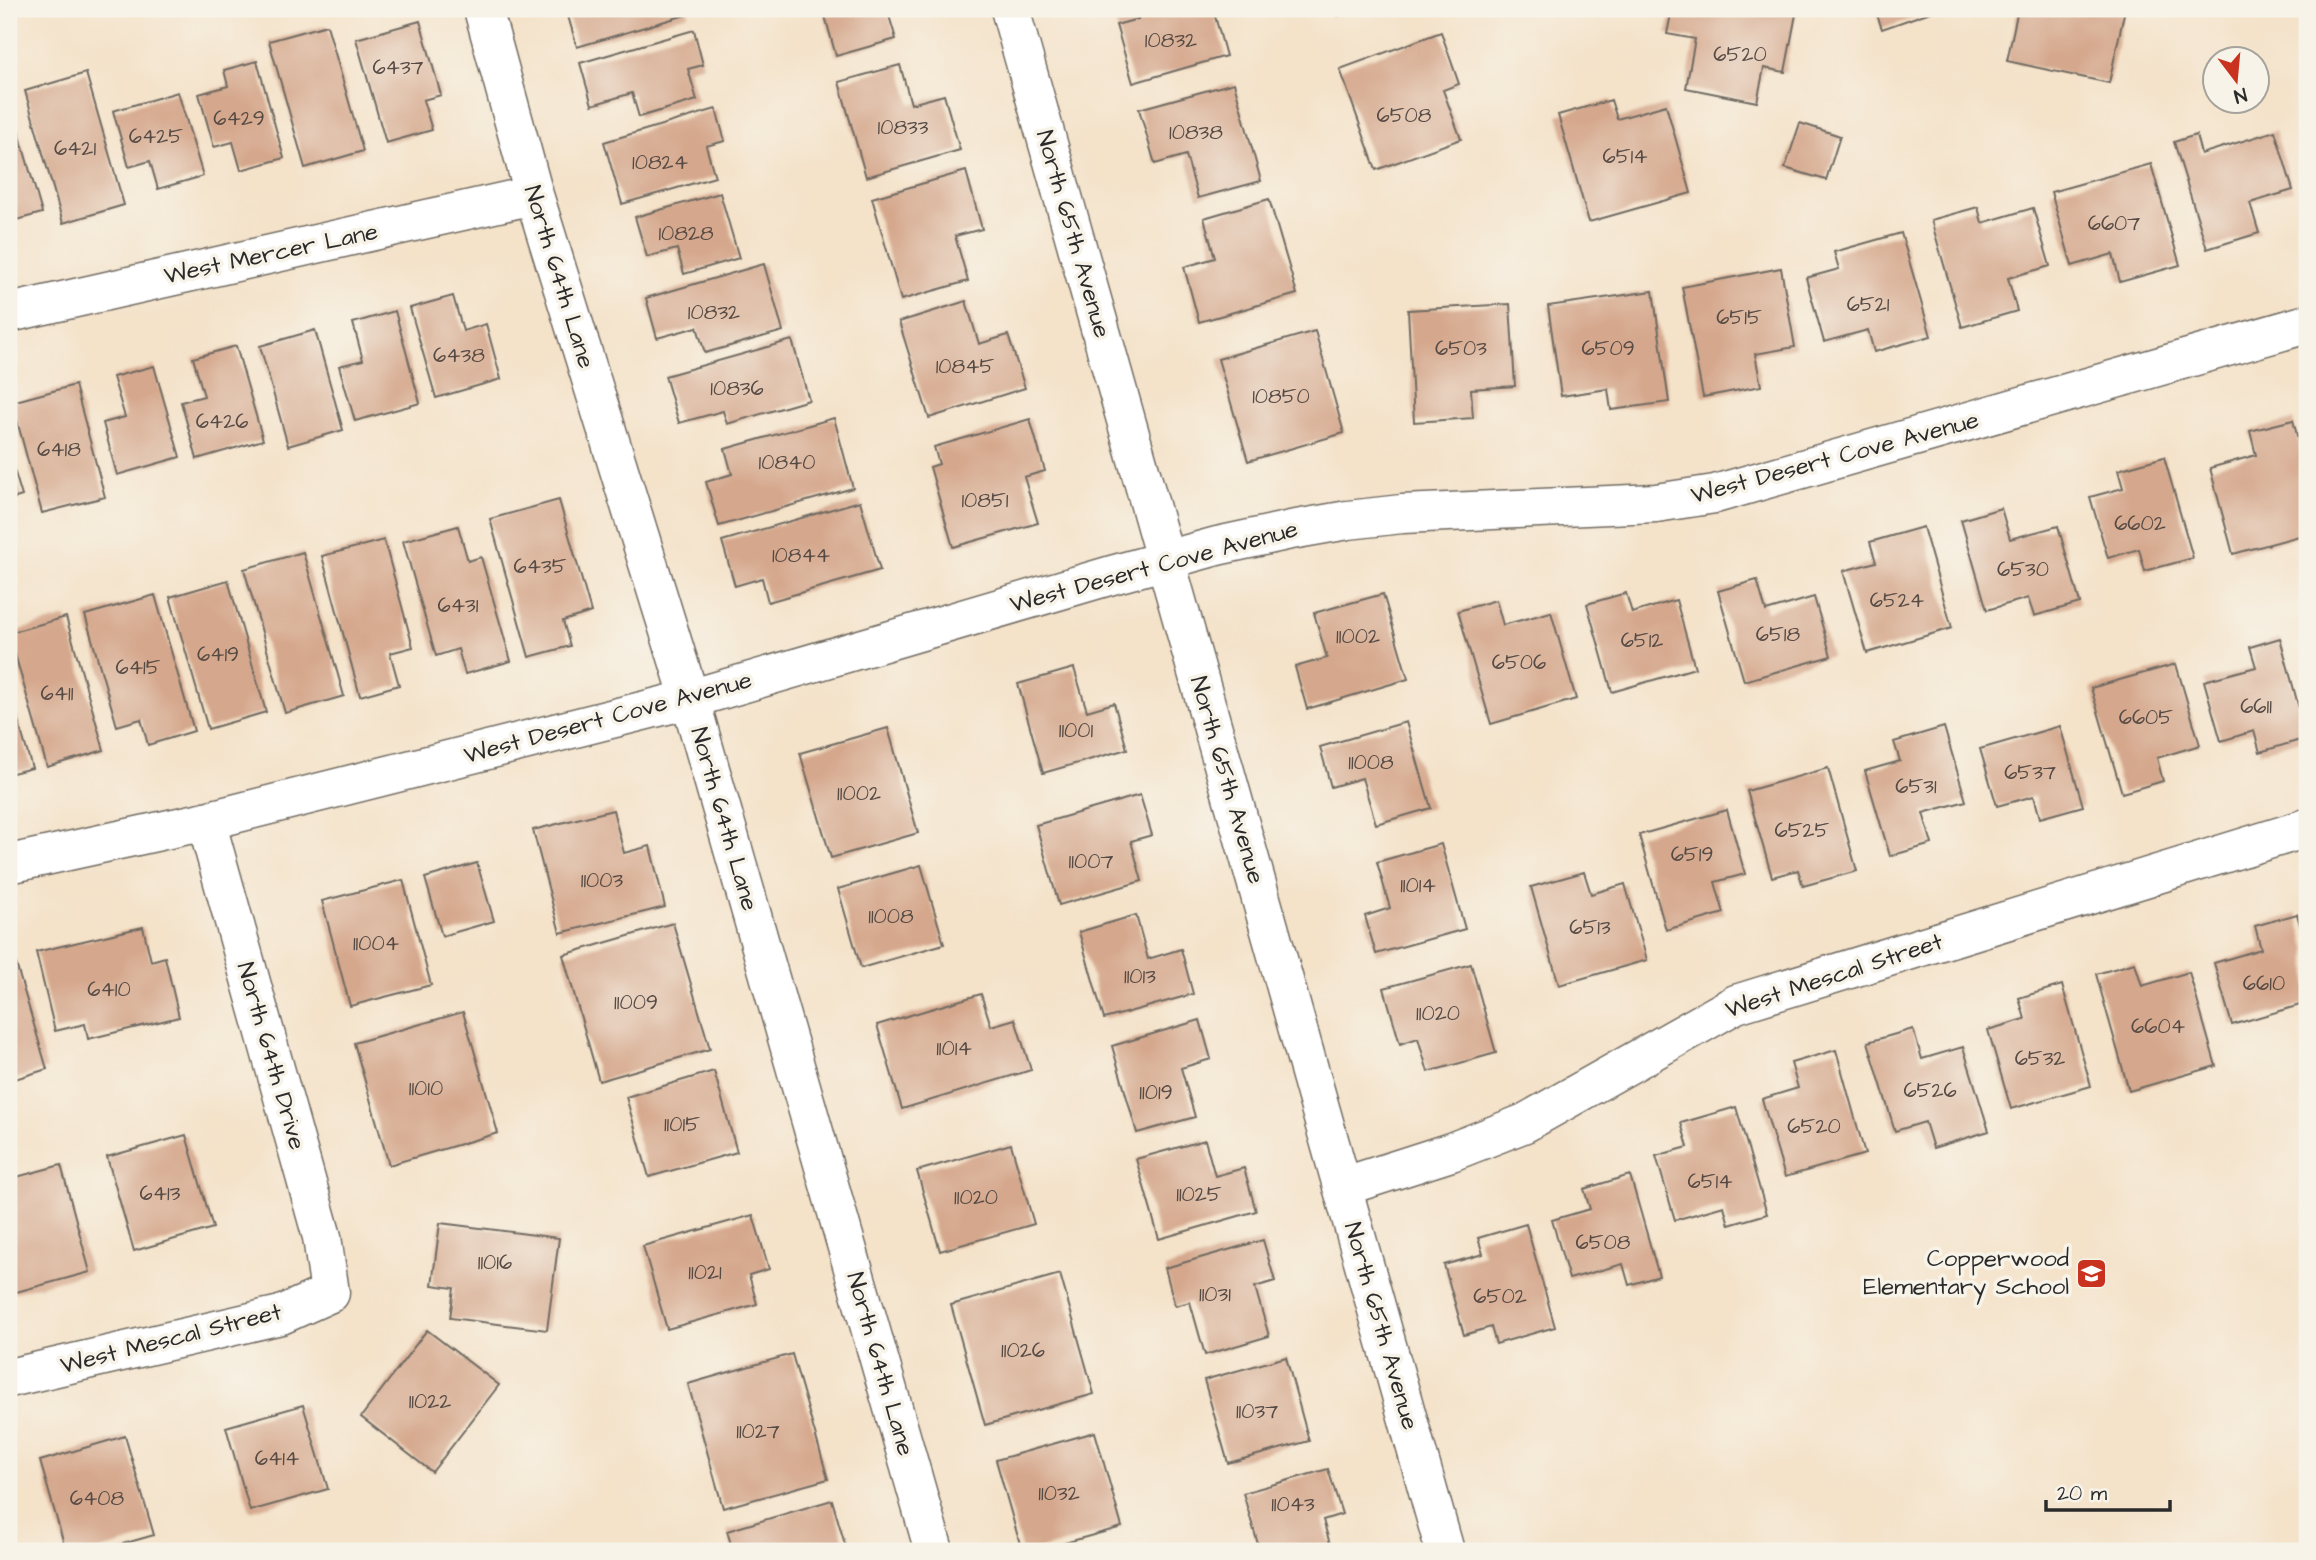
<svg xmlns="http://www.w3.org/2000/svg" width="2316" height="1560" font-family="'Architects Daughter',sans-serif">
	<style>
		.building { fill: #d5a88d }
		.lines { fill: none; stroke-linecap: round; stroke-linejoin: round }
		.street-casing { stroke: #716b62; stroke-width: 41 }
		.street { stroke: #fff; stroke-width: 38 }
		.labels { text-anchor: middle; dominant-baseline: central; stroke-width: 7; stroke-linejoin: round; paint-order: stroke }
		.number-label { font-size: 21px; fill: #564a44 }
		.street-label { font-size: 24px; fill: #2b2b2b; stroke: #f7f3e8 }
		.poi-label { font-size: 24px; fill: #2b2b2b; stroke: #f7f3e8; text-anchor: end }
	</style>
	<rect width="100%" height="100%" fill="#f7f3e8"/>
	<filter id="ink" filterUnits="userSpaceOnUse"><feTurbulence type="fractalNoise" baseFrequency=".0143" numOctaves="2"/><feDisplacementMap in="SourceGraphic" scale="14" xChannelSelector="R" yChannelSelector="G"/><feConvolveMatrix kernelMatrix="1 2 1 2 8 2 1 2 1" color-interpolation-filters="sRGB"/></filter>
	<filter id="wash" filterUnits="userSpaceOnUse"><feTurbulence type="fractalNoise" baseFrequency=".00686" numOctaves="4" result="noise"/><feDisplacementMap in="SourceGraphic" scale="28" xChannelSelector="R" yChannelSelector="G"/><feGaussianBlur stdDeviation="1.57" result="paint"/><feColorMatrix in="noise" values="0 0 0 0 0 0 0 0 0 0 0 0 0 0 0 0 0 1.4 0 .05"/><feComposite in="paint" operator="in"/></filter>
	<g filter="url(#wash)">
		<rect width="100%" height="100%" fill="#f4e2c9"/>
		<g id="blocks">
			<path class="building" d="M566,9h121l2,5 -112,33z
				M823,9h64l9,30 -60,17z
				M1135,9h78l13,47 -93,27 -17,-58 22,-6z
				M1336,9h24l-22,7z
				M1672,9h125l-12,63 -21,-4 -7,34 -71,-14 9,-49 -28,-5z
				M1875,9h64l-57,20z
				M2018,9h107l-16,74 -102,-22z
				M420,21l21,74 -18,5 9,30 -46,13 -30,-104z
				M327,25l36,126 -58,17 -36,-127z
				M694,30l9,35 -15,4 9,31 -58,17 -7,-24 -40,12 -12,-42z
				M1441,32l18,52 -16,6 18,49 -85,31 -36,-101z
				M257,61l27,97 -43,12 -8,-28 -19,5 -15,-53 29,-8 -4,-16z
				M900,65l11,39 33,-9 16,55 -94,27 -27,-95z
				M86,73l38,132 -61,18 -38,-132z
				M1234,83l27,98 -63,17 -12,-43 -31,9 -16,-55z
				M178,92l25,84 -45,13 -8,-28 -21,6 -16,-56z
				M1611,100l6,19 49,-14 25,88 -102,29 -31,-107z
				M716,109l9,32 -19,5 9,31 -93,27 -18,-62z
				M14,116l28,97 -33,9v-104z
				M1800,123l40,13 -14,44 -41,-12z
				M2275,131l18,59 -43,13 9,30 -52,16 -33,-107 22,-7 5,19z
				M2151,164l29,101 -60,17 -7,-28 -41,12 -21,-74z
				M966,171l16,58 -27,7 13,45 -67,19 -29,-102z
				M720,193l19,65 -55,16 -7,-25 -30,8 -12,-40z
				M1269,199l28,95 -98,28 -15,-55 31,-9 -11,-40z
				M1978,207l4,16 51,-15 17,58 -42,12 9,33 -55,16 -31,-107z
				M1901,233l30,103 -57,16 -6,-22 -44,12 -18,-64 33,-9 -5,-17z
				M764,264l19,67 -78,22 -8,-26 -40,11 -11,-40z
				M1781,268l14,79 -40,7 6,32 -58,11 -21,-110z
				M1653,291l16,111 -58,8 -3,-21 -47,7 -13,-90z
				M453,296l10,35 23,-7 15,55 -65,19 -26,-90z
				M966,301l13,43 29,-9 17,53 -96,30 -30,-96z
				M1510,304l5,82 -44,3 2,29 -59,4 -6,-112z
				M395,311l25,92 -65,18 -16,-55 24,-6 -10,-37z
				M315,330l28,100 -55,16 -28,-100z
				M1315,331l29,102 -96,28 -30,-102z
				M792,340l17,60 -82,24 -4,-13 -44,12 -14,-47z
				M236,346l27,94 -66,19 -16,-57 23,-6 -11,-38z
				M154,366l26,91 -63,18 -14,-52 22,-6 -12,-40z
				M75,385l30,112 -63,16 -30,-111z
				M834,418l19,70 -134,38 -13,-44 26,-8 -7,-25z
				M1030,419l15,52 -21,6 14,46 -85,24 -23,-80 9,-3 -5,-17z
				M2293,420l14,54v60l-74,20 -23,-86 46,-13 -6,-24z
				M9,453l13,43 -13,4z
				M2164,457l29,101 -48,13 -6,-22 -31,9 -18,-61 33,-9 -5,-18z
				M559,500l32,112 -28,9 7,25 -41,11 -39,-138z
				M860,501l20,69 -112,32 -6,-24 -27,8 -13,-45z
				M2001,508l9,31 48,-13 22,77 -46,13 -6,-18 -41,12 -26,-90z
				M458,526l10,35 13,-4 30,104 -46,13 -7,-25 -22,7 -33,-115z
				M1923,527l29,101 -85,25 -24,-82 33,-9 -6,-20z
				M384,540l29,107 -23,6 9,32 -39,11 -38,-140z
				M303,552l41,144 -59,17 -41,-144z
				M228,580l38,132 -58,17 -38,-132z
				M1757,580l9,31 48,-14 17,59 -87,25 -26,-90z
				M1626,593l6,20 44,-13 19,68 -83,24 -25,-88z
				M1383,594l25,85 -101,30 -12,-42 32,-9 -13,-45z
				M155,595l39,136 -46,14 -7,-26 -24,7 -32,-111z
				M1496,600l7,25 48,-13 25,87 -85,25 -33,-113z
				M66,617l38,133 -57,17 -38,-134z
				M2280,638l27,100 -47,14 -6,-21 -33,10 -17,-60 52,-14 -6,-20z
				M2176,664l24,81 -43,13 6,23 -41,12 -31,-105z
				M1074,668l13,43 27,-8 13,46 -84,24 -25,-89z
				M9,690l23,78 -23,6z
				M1406,722l25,86 -55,16 -14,-46 -31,9 -11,-40z
				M2060,726l23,80 -43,12 -6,-22 -37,10 -17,-57z
				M1944,727l22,74 -43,12 9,31 -42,12 -25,-85 35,-10 -6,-19z
				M888,728l30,105 -87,25 -31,-105z
				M1828,768l29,103 -54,15 -5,-16 -26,7 -25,-86z
				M1140,795l12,40 -21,6 11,40 -83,24 -23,-80z
				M613,810l11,43 26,-7 15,61 -105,26 -27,-103z
				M1727,810l18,64 -30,8 9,31 -58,17 -27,-95z
				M1441,844l24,85 -89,25 -11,-38 25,-8 -13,-46z
				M477,863l17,58 -52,15 -17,-58z
				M921,865l23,79 -83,24 -23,-79z
				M1584,872l7,22 34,-10 22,76 -88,25 -28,-98z
				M403,880l28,105 -81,21 -28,-105z
				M2297,914l10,36v53l-75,22 -18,-62 47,-14 -6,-23z
				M1136,915l12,44 33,-10 12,45 -89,25 -25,-87z
				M673,923l37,126 -111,32 -36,-126z
				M143,927l8,34 14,-4 14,60 -91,22 -3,-15 -30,7 -19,-79z
				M14,957l33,112 -38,12v-123z
				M2135,963l7,23 47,-14 27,94 -87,25 -33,-117z
				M1471,964l25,89 -68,19 -10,-34 -18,6 -16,-56z
				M2062,985l29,101 -80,23 -23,-79 37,-11 -6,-21z
				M981,994l10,32 24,-7 16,51 -129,39 -25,-84z
				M463,1012l35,121 -109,32 -35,-122z
				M1200,1020l11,39 -30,9 14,49 -58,16 -25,-87z
				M1913,1029l9,30 41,-12 26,84 -56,17 -8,-26 -30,9 -27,-89z
				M1836,1050l29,104 -80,23 -23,-78 36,-11 -7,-25z
				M714,1071l23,81 -88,25 -23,-80z
				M1736,1107l31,107 -38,11 -5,-19 -49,14 -19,-64 32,-9 -7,-24z
				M186,1135l27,93 -79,23 -27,-94z
				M1205,1140l10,36 29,-8 12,43 -97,28 -23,-80z
				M1011,1144l23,80 -94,27 -23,-80z
				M61,1165l29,107 -81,22v-115z
				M1630,1175l29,101 -30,9 -6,-21 -54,15 -17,-59 38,-11 -6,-20z
				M753,1215l16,54 -20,6 8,29 -90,25 -24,-83z
				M440,1223l119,15 -12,92 -97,-12 4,-30 -22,-3z
				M1526,1224l29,103 -59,17 -5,-17 -27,8 -20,-70 39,-11 -5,-16z
				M1263,1240l12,41 -20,6 14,49 -64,19 -15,-53 -15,4 -10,-38z
				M1060,1274l34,120 -109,31 -34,-120z
				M427,1330l72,55 -67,87 -71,-55z
				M792,1354l36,125 -105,29 -35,-124z
				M1286,1357l23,84 -81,22 -24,-83z
				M303,1405l25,84 -78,22 -24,-84z
				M1095,1432l27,95 -86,24h-14l-26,-91z
				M125,1436l29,99 -56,16h-32l-26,-90z
				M1328,1469l14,45 -19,6 9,31h-72l-17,-58z
				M832,1500l15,51h-114l-6,-20z"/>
		</g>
	</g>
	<g filter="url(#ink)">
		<use href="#blocks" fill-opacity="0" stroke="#716b62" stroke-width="2"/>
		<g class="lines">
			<defs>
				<path id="street" d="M483,9l51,186 156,504 244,852
					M1010,9l435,1542
					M9,313l525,-118
					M9,864l197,-43 484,-122 422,-124 105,-29 74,-16 57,-10 54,-6 254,-11 59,-9 592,-170
					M1342,1187l109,-35 74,-29 211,-119 571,-176
					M9,1378l272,-63 49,-22 -8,-56 -116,-416"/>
			</defs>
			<use href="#street" class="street-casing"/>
			<use href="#street" class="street"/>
		</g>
	</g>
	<defs>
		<symbol id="school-square" viewBox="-11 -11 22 22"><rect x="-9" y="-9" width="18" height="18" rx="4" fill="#c8321e" stroke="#f7f3e8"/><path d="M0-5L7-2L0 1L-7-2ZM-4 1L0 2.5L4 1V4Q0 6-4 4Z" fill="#fff"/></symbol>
	</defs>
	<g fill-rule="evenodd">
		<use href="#school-square" x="2074" y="1256" width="35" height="35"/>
	</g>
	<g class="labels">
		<g class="number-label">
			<text x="1171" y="40">10832</text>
			<text x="1740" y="54">6520</text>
			<text x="398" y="67">6437</text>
			<text x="1404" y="115">6508</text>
			<text x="239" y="118">6429</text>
			<text x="903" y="127">10833</text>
			<text x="1196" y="132">10838</text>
			<text x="156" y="136">6425</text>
			<text x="75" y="148">6421</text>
			<text x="1625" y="156">6514</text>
			<text x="660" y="162">10824</text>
			<text x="2114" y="223">6607</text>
			<text x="686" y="233">10828</text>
			<text x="1868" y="304">6521</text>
			<text x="714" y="312">10832</text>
			<text x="1739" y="317">6515</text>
			<text x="1461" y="348">6503</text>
			<text x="1608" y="348">6509</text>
			<text x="459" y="355">6438</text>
			<text x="965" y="366">10845</text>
			<text x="737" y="388">10836</text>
			<text x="1281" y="396">10850</text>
			<text x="222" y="421">6426</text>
			<text x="59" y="449">6418</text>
			<text x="787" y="462">10840</text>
			<text x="985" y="500">10851</text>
			<text x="2140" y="523">6602</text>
			<text x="801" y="555">10844</text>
			<text x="540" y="566">6435</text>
			<text x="2023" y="569">6530</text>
			<text x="1897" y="600">6524</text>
			<text x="458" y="605">6431</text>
			<text x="1778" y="634">6518</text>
			<text x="1358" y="636">11002</text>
			<text x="1642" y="640">6512</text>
			<text x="218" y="654">6419</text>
			<text x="1519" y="662">6506</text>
			<text x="138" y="667">6415</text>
			<text x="57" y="693">6411</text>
			<text x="2256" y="706">6611</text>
			<text x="2146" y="717">6605</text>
			<text x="1076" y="730">11001</text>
			<text x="1371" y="762">11008</text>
			<text x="2030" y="772">6537</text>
			<text x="1916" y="786">6531</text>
			<text x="859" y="793">11002</text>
			<text x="1802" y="830">6525</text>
			<text x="1692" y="854">6519</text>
			<text x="1091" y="861">11007</text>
			<text x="602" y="880">11003</text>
			<text x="1418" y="885">11014</text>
			<text x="891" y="916">11008</text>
			<text x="1590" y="927">6513</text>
			<text x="376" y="943">11004</text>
			<text x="1140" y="976">11013</text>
			<text x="2264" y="983">6610</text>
			<text x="109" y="989">6410</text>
			<text x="636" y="1002">11009</text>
			<text x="1438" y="1013">11020</text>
			<text x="2158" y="1026">6604</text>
			<text x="954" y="1048">11014</text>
			<text x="2040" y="1058">6532</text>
			<text x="426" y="1088">11010</text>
			<text x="1930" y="1090">6526</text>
			<text x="1156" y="1092">11019</text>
			<text x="682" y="1124">11015</text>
			<text x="1814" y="1126">6520</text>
			<text x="1710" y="1181">6514</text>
			<text x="160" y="1193">6413</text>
			<text x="1199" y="1194">11025</text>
			<text x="976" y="1197">11020</text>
			<text x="1603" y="1242">6508</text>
			<text x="495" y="1262">11016</text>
			<text x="705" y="1272">11021</text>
			<text x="1215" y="1294">11031</text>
			<text x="1500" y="1296">6502</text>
			<text x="1023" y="1350">11026</text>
			<text x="430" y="1401">11022</text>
			<text x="1257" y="1411">11037</text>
			<text x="758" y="1431">11027</text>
			<text x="277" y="1458">6414</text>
			<text x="1059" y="1493">11032</text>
			<text x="97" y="1498">6408</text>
			<text x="1293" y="1504">11043</text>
		</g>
		<g class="street-label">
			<text transform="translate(1073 234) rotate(74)">North 65th Avenue</text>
			<text transform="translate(271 254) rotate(-12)">West Mercer Lane</text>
			<text transform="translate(559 277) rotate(73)">North 64th Lane</text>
			<text transform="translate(1835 458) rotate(-15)">West Desert Cove Avenue</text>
			<text transform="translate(1154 567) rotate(-15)">West Desert Cove Avenue</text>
			<text transform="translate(608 718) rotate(-15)">West Desert Cove Avenue</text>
			<text transform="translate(1227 780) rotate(74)">North 65th Avenue</text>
			<text transform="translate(724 819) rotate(74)">North 64th Lane</text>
			<text transform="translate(1834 976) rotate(-18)">West Mescal Street</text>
			<text transform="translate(271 1056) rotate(74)">North 64th Drive</text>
			<text transform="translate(1381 1326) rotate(74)">North 65th Avenue</text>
			<text transform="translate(171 1339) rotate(-14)">West Mescal Street</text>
			<text transform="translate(880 1364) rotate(74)">North 64th Lane</text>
		</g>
		<g class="poi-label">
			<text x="2069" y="1259">Copperwood<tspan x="2069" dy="28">Elementary School</tspan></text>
		</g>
	</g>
	<rect width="2316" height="1560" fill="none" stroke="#f7f3e8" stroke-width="35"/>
	<g transform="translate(2236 80) rotate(164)"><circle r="33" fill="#f7f3e8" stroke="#a5a39c" stroke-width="2"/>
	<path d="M0-5L12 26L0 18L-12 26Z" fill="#c8321e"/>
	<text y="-10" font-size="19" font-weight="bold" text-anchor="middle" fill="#2b2b2b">N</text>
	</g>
	<path d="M2046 1500v10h124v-10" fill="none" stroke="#2b2b2b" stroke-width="3.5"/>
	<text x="2057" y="1500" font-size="21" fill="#2b2b2b" stroke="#f7f3e8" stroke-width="5" paint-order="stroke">20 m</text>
</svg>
